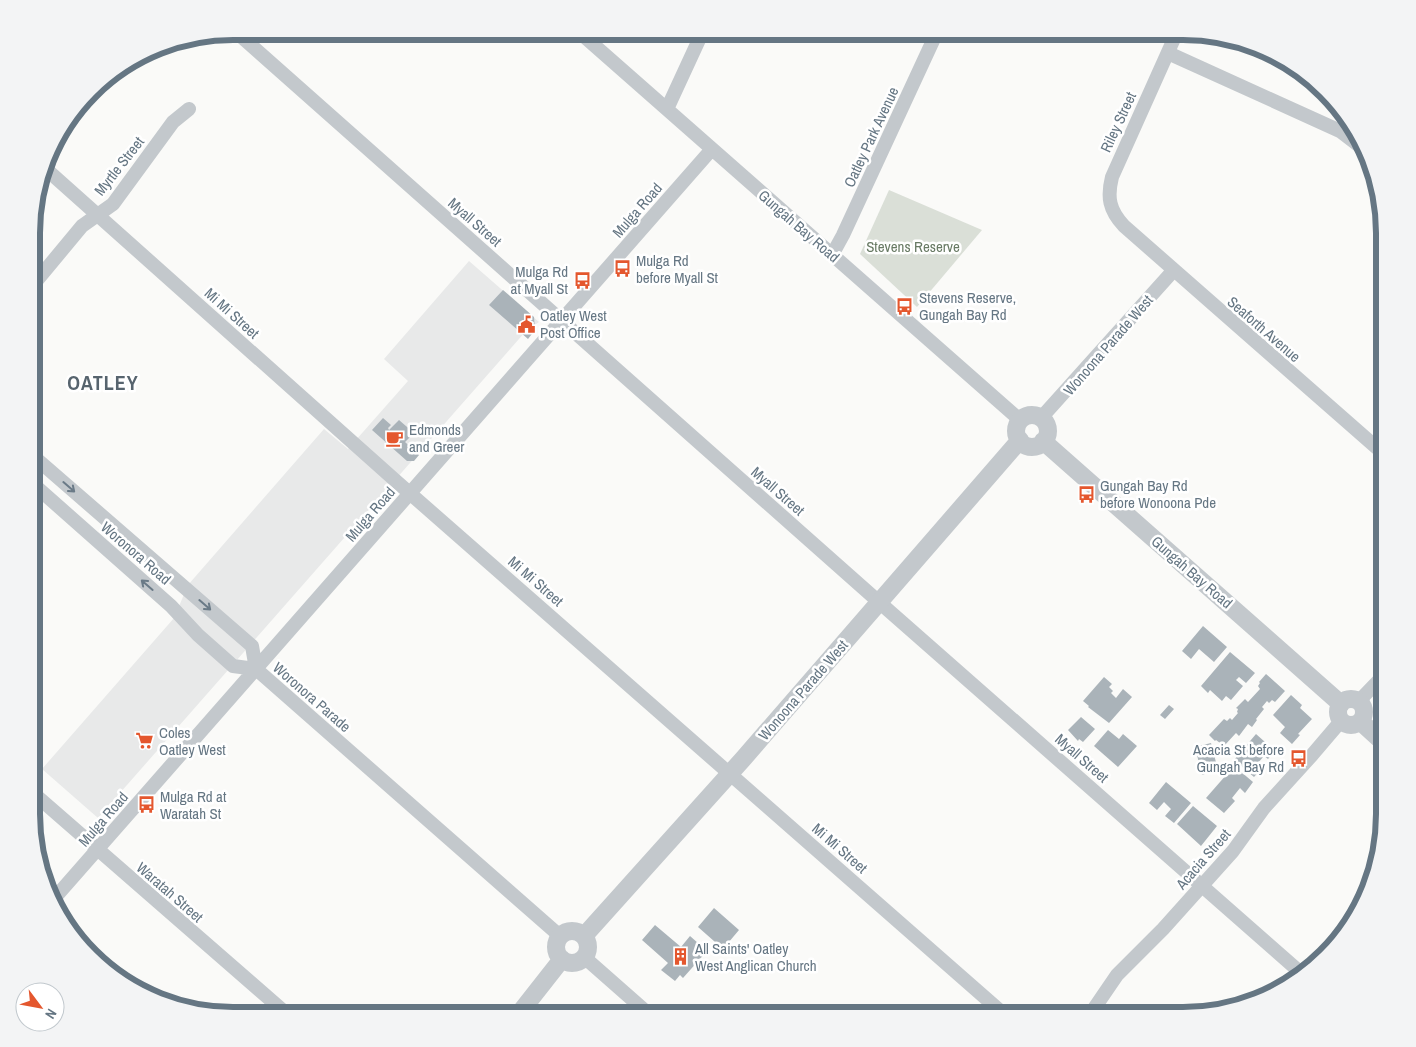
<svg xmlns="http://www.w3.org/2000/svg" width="1416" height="1047" font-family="'Archivo Narrow',sans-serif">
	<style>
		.built { fill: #e8e9e9 }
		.green { fill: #dadfd7 }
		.building { fill: #aab3b9 }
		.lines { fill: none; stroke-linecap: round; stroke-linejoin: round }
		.minor { stroke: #c3c8cc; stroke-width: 14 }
		.tertiary { stroke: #c3c8cc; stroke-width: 18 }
		.oneway { stroke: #6a7a87 }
		.labels { text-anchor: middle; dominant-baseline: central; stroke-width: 5; stroke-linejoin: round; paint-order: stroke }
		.street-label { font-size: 15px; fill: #657683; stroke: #fff }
		.park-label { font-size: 15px; fill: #687a64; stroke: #fff }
		.poi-label { font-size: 15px; fill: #657683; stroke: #fff; text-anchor: start }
		.district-label { font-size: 20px; font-weight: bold; letter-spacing: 1px; fill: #57646e; stroke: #fff }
		.rim { fill: none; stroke: #657683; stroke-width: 6 }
	</style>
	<rect width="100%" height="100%" fill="#fafaf8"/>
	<path class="built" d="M469,261l70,61 -13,9 -428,487 -56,-49 132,-151 14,-33 136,-156 24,20 60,-68 -24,-22z"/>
	<path class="green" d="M889,190l93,40 -65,77 -57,-53z"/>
	<path class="building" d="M503,290l31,27 1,13 -7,9 -39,-34z
		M383,418l8,7 -3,3 1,2 10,-10 15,13 -9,9 14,13 -5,6h-7l-35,-31z
		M1203,626l24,21 -13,15 -15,-13 -8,10 -9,-8z
		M1230,652l25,21 -9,10 -7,-6 -3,3 7,6 -12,14 -5,-4 -4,5 -12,-11 -2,3 -7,-7z
		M1266,674l19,17 -10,11 -3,-2 -3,3 -2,-2 -5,6 2,2 -8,10 1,1 -5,7 -4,-3 -9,12 -3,-3 -12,13 -8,-6 -1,1 -6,-6 15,-16 3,2 3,-3 2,2 6,-7 -1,-1 1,-3 -2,-1 9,-9 3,3 12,-13 -2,-3 2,-3 -1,-1z
		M1104,677l8,7 -3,3 4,4 -2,2 5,5 7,-9 9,8 -23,26 -21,-16 1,-1 -6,-5z
		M1291,695l11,10 -2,3 12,11 -14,15 2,1 -8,9 -12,-11 5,-6 -12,-12z
		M1169,705l5,4 -9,10 -5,-4z
		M1081,717l14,12 -12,13 -4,-3 -1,2 -10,-11z
		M1108,730l11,9 4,-5 14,12 -19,21 -24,-21z
		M1256,734l19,17 -7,8 -4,-3 -7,8 5,4 -8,9 -20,-17z
		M1211,743l7,27 -16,5 -7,-28z
		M1234,766l19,16 -8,11 -5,-5 -8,10 3,3 -11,12 -18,-15z
		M1166,782l25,21 -17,20 -9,-7 6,-7 -7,-7 -7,8 -8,-7z
		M1193,806l24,20 -16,20 -24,-22z
		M714,908l25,22 -16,19 -25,-22z
		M655,925l26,22 9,-11 17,15 -24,27 -3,-3 -5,6 -14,-11 7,-7 -26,-23z"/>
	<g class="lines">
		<path class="minor" d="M235,31l644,571 422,371
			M578,31l442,389
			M1177,32l-65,145c-5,20 -3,33 12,49l261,229
			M1168,53l172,78 26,20
			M667,109l36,-78
			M46,169l351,313 609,534
			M832,255l11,-20 94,-203
			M33,285l49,-59 31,-22 60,-82 16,-13
			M1041,418l132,-147
			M32,455l220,191 4,23 304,267
			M32,483l139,123 27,29 35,31 23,3
			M1359,701l25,-26
			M32,792l256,223
			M52,901l660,-752
			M584,957l67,59
			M1089,1016l28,-41 46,-46 70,-78 31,-43 48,-53 29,-34"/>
		<path class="tertiary" d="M1016 431a16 16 0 1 1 32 0a16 16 0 1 1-32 0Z
			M1043,441l298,263
			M1338 712a13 13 0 1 1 26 0a13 13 0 1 1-26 0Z
			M1361,722l23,21
			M556 947a16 16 0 1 1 32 0a16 16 0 1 1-32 0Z
			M584,936l159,-177 277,-319
			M518,1015l44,-56"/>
	</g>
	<defs><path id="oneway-shaft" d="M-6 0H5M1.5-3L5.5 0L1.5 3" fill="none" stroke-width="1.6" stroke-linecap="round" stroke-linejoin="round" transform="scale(1.25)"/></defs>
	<g class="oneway">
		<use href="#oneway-shaft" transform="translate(69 487) rotate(41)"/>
		<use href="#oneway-shaft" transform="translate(147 585) rotate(-139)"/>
		<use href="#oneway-shaft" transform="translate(205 605) rotate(41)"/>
	</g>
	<defs>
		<symbol id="bus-bare" viewBox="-9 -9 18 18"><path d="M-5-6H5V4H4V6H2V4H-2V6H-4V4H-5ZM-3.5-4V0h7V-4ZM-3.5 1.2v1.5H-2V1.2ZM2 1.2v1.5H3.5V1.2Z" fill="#e4572e" stroke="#fff" stroke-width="2.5" paint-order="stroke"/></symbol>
		<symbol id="civic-bare" viewBox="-9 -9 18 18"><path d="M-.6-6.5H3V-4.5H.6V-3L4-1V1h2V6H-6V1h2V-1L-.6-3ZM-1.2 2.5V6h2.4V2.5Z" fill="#e4572e" stroke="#fff" stroke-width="2.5" paint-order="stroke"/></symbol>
		<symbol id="cafe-bare" viewBox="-9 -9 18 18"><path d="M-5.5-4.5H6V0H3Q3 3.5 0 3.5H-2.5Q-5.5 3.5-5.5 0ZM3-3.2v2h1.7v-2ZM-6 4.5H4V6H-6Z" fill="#e4572e" stroke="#fff" stroke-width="2.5" paint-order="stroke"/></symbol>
		<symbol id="supermarket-bare" viewBox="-9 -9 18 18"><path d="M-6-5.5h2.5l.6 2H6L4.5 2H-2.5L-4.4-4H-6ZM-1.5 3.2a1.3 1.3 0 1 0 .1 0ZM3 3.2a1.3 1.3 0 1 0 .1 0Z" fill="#e4572e" stroke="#fff" stroke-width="2.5" paint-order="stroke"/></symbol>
		<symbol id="building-bare" viewBox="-9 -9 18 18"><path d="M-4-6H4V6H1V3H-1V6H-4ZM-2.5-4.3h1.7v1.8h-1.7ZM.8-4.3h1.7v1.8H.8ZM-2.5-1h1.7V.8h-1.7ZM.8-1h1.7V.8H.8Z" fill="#e4572e" stroke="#fff" stroke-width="2.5" paint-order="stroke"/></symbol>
	</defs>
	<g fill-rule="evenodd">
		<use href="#bus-bare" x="610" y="256" width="25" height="25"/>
		<use href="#bus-bare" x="570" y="268" width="25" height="25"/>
		<use href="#bus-bare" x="892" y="294" width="25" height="25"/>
		<use href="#civic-bare" x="514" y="312" width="25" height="25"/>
		<use href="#cafe-bare" x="382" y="426" width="25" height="25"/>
		<use href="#bus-bare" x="1074" y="482" width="25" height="25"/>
		<use href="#supermarket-bare" x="132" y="728" width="25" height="25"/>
		<use href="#bus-bare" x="1286" y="746" width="25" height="25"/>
		<use href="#bus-bare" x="134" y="792" width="25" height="25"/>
		<use href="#building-bare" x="668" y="944" width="25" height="25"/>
	</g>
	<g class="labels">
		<g class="street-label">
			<text transform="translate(1118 122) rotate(-65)">Riley Street</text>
			<text transform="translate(871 137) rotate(-65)">Oatley Park Avenue</text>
			<text transform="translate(119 166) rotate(-52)">Myrtle Street</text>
			<text transform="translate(637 210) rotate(-49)">Mulga Road</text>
			<text transform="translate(475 222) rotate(41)">Myall Street</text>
			<text transform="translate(799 226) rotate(41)">Gungah Bay Road</text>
			<text transform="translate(232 313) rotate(42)">Mi Mi Street</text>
			<text transform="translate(1264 329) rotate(41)">Seaforth Avenue</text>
			<text transform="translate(1108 345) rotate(-49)">Wonoona Parade West</text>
			<text transform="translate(778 491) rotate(41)">Myall Street</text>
			<text transform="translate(370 514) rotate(-49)">Mulga Road</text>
			<text transform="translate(136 553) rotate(41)">Woronora Road</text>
			<text transform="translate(1192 572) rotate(41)">Gungah Bay Road</text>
			<text transform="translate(536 581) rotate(41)">Mi Mi Street</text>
			<text transform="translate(803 690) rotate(-49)">Wonoona Parade West</text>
			<text transform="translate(312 697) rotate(41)">Woronora Parade</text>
			<text transform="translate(1082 758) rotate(41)">Myall Street</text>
			<text transform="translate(103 819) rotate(-49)">Mulga Road</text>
			<text transform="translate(840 848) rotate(41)">Mi Mi Street</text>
			<text transform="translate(1203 859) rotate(-49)">Acacia Street</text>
			<text transform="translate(170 892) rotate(41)">Waratah Street</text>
		</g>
		<g class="park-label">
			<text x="913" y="246">Stevens Reserve</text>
		</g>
		<g class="poi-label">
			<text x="636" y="260">Mulga Rd<tspan x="636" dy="17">before Myall St</tspan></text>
			<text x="568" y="271" text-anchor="end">Mulga Rd<tspan x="568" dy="17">at Myall St</tspan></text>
			<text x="919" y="297">Stevens Reserve,<tspan x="919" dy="17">Gungah Bay Rd</tspan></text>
			<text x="540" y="315">Oatley West<tspan x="540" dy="17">Post Office</tspan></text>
			<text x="409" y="429">Edmonds<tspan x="409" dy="17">and Greer</tspan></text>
			<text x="1100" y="485">Gungah Bay Rd<tspan x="1100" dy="17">before Wonoona Pde</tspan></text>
			<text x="159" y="732">Coles<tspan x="159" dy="17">Oatley West</tspan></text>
			<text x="1284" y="749" text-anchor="end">Acacia St before<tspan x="1284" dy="17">Gungah Bay Rd</tspan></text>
			<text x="160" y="796">Mulga Rd at<tspan x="160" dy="17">Waratah St</tspan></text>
			<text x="695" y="948">All Saints' Oatley<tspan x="695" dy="17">West Anglican Church</tspan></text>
		</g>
		<g class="district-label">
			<text x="103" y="382">OATLEY</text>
		</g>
	</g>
	<path d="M0 0H1416V1047H0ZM233 40H1183A193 193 0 0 1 1376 233V814A193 193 0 0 1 1183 1007H233A193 193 0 0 1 40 814V233A193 193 0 0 1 233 40Z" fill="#f3f4f5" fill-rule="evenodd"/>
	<path class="rim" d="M233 40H1183A193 193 0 0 1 1376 233V814A193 193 0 0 1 1183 1007H233A193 193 0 0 1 40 814V233A193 193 0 0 1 233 40Z"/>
	<g transform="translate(40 1007) rotate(122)"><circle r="24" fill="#ffffff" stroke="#c1c8cd"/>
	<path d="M0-4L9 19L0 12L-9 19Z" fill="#e4572e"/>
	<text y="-8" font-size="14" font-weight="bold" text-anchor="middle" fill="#657683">N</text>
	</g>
</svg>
